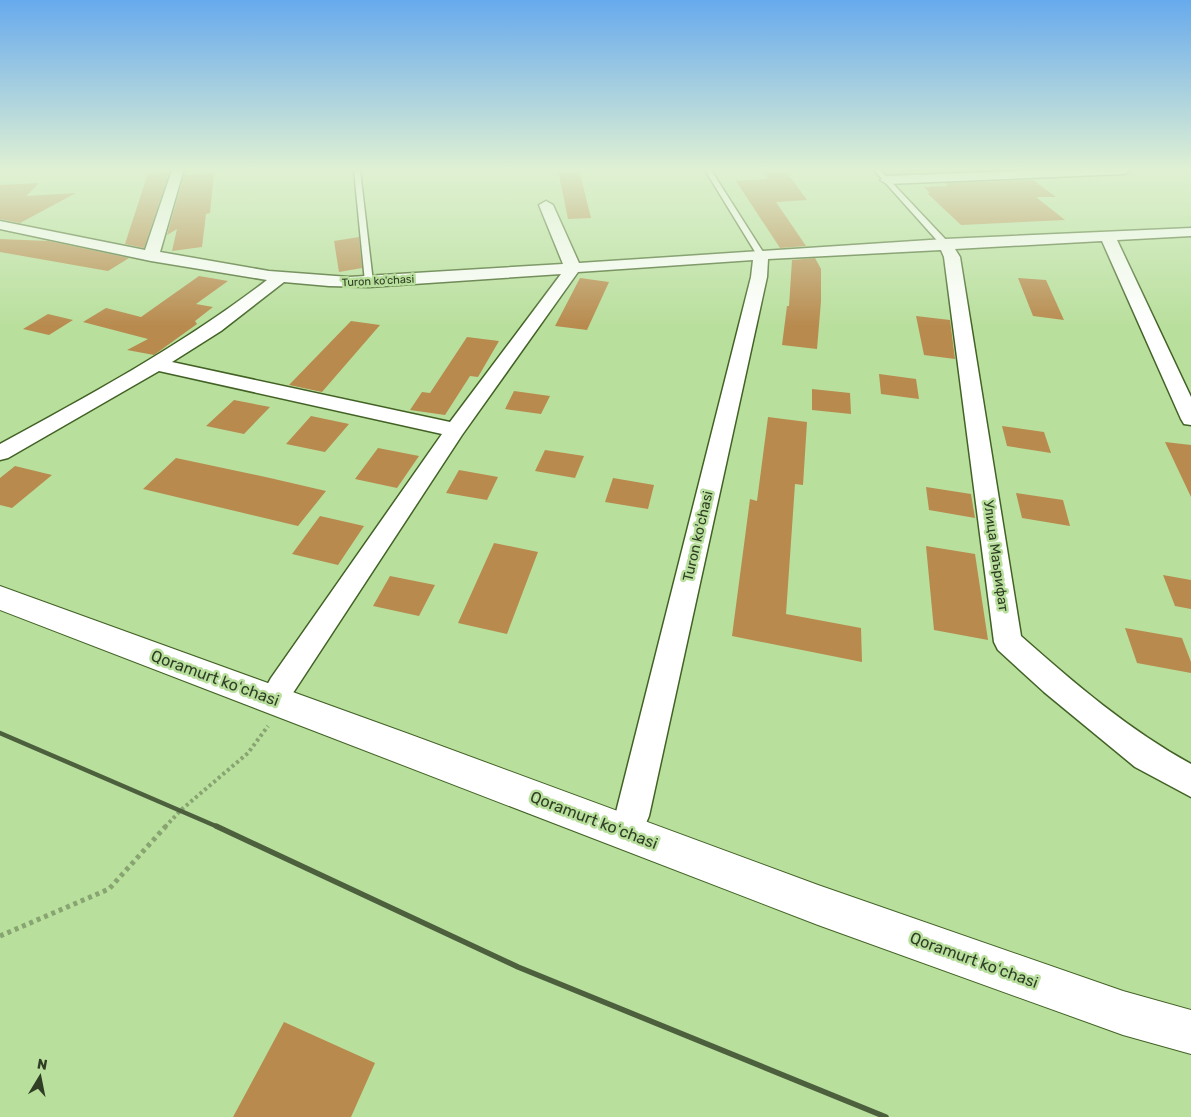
<svg xmlns="http://www.w3.org/2000/svg" width="1191" height="1117" font-family="Rubik,sans-serif">
	<style>
		.building { fill: #b88a4e }
		.lines { fill: none; stroke-linecap: round; stroke-linejoin: round }
		.lane-casing { stroke: #426225; stroke-width: 3 }
		.street-casing { stroke: #426225; stroke-width: 3 }
		.secondary-casing { stroke: #426225; stroke-width: 2 }
		.path-far1 { stroke: #87a471; stroke-width: 4; stroke-dasharray: 3 3; stroke-linecap: butt }
		.path { stroke: #87a471; stroke-width: 5; stroke-dasharray: 4 4; stroke-linecap: butt }
		.lane { fill: #fff; fill-rule: evenodd }
		.street { fill: #fff; fill-rule: evenodd }
		.secondary { fill: #fff; fill-rule: evenodd }
		.rail-far1 { stroke: #4c603e; stroke-width: 4.5 }
		.rail { stroke: #4c603e; stroke-width: 5.5 }
		.labels { text-anchor: middle; dominant-baseline: central; stroke-width: 5; stroke-linejoin: round; paint-order: stroke }
		.far-street-label { font-size: 11px; fill: #2f3e24; stroke: #b9df9d }
		.street-label { font-size: 14px; fill: #2f3e24; stroke: #b9df9d }
		.near-street-label { font-size: 16px; fill: #2f3e24; stroke: #b9df9d }
	</style>
	<rect width="100%" height="100%" fill="#b9df9d"/>
	<path class="building" d="M558,170h21l12,48 -23,1z
		M762,170h23l22,30 -31,2 30,44 -26,2 -44,-67 32,-2z
		M170,171l-26,77 -19,-4 23,-71z
		M214,172l-4,41 -4,1 -4,33 -30,4 5,-22 -10,6 17,-60z
		M1033,180l23,17h-20l29,23 -104,5 -34,-32h3l-6,-6 24,-1 -3,-3z
		M39,183l-13,13 50,-3 -56,30 -20,-4v-34z
		M359,237l3,31 -23,4 -5,-31z
		M0,239l49,2 80,17 -21,13 -108,-19z
		M815,258l6,11v32l-4,48 -35,-4 5,-39h2l3,-46z
		M199,276l29,5 -32,23 17,3 -18,14 2,3 -43,31 -27,-5 21,-11 -65,-17 23,-14 35,9z
		M580,278l29,4 -22,48 -32,-4z
		M1018,278l28,2 18,40 -31,-4z
		M48,314l25,6 -24,15 -26,-6z
		M916,316l34,4 5,39 -31,-4z
		M351,321l29,4 -58,67 -33,-7z
		M467,337l32,4 -21,36 -8,-1 -25,39 -35,-5 12,-18 8,1z
		M879,374l37,5 3,20 -38,-5z
		M812,389l38,4 1,21 -39,-4z
		M514,391l36,5 -9,18 -36,-5z
		M234,400l36,7 -26,27 -38,-8z
		M311,416l38,8 -24,28 -39,-8z
		M768,417l39,5 -4,63 -8,-1 -9,130 75,14 1,34 -130,-26 18,-137 7,2z
		M1002,426l42,6 7,21 -44,-7z
		M1165,442l26,3v52z
		M378,448l41,8 -22,32 -42,-9z
		M545,450l39,6 -9,22 -40,-7z
		M176,458l94,20 56,13 -28,35 -155,-37z
		M15,466l37,9 -40,33 -12,-3v-27z
		M459,470l39,7 -11,23 -41,-7z
		M613,478l41,7 -6,24 -43,-7z
		M926,487l45,7 4,24 -46,-8z
		M1016,493l47,7 7,26 -48,-8z
		M320,516l44,10 -26,39 -46,-11z
		M494,543l44,9 -31,82 -49,-11z
		M926,546l49,8 13,86 -54,-10z
		M1163,575l28,5v29l-16,-3z
		M390,576l45,9 -16,31 -46,-10z
		M1125,628l57,10 9,24v11l-54,-10z
		M284,1022l91,41 -24,54h-118z"/>
	<g class="lines">
		<defs>
			<path id="lane" d="M354,170h6l13,112 -4,2 -4,-2z
				M705,170h6l54,85 -1,2 -7,-2z
				M874,170h6l68,72v4h-6z"/>
			<path id="street" d="M172,170h10l1,2 -23,80 109,19 80,6 214,-13 -24,-59 7,-4 7,4 26,58 366,-24 246,-11v8l-74,4 74,157v28l-7,-1 -3,-5 -79,-178 -147,8 5,8 61,379c53,47 108,94 170,128v33l-56,-30 -91,-75 -46,-42 -4,-8 -50,-385 -3,-7 -173,9 -1,18 -118,539 -5,12 -12,5 -12,-5 -5,-12 136,-539 2,-17 -175,12 -116,163 -171,261 -10,4 -10,-4 -5,-9 5,-9 171,-244 -283,-63 -151,87 -8,2v-16c92,-50 184,-100 267,-164l-116,-19 -151,-32v-8l145,29zM561,274l-111,148 -278,-60 49,-31 63,-49 45,4 40,1z
				M1039,170h92l-6,4 -238,10 -7,-4 7,-4z"/>
			<path id="secondary" d="M0,586l409,148 409,151 305,106 68,19v44l-68,-19 -305,-110 -818,-315z"/>
		</defs>
		<use href="#lane" class="lane-casing"/>
		<use href="#street" class="street-casing"/>
		<use href="#secondary" class="secondary-casing"/>
		<path class="path-far1" d="M165,827l16,-17 67,-57 20,-27"/>
		<path class="path" d="M0,936l109,-47 57,-63"/>
		<use href="#lane" class="lane"/>
		<use href="#street" class="street"/>
		<use href="#secondary" class="secondary"/>
		<path class="rail-far1" d="M0,733l218,94"/>
		<path class="rail" d="M216,826l302,141 368,150"/>
	</g>
	<linearGradient id="sky" x2="0" y2="1"><stop stop-color="#67aaed"/><stop offset="0.52" stop-color="#e0f1d3"/><stop offset="1" stop-color="#e0f1d3" stop-opacity="0"/></linearGradient>
	<rect width="1191" height="326" fill="url(#sky)"/>
	<g class="labels">
		<g class="far-street-label">
			<text transform="translate(378 281) rotate(-3)">Turon ko'chasi</text>
		</g>
		<g class="street-label">
			<text transform="translate(698 536) rotate(-77)">Turon ko'chasi</text>
			<text transform="translate(996 556) rotate(82)">Улица Маърифат</text>
		</g>
		<g class="near-street-label">
			<text transform="translate(215 678) rotate(20)">Qoramurt koʻchasi</text>
			<text transform="translate(594 820) rotate(21)">Qoramurt koʻchasi</text>
			<text transform="translate(974 960) rotate(20)">Qoramurt koʻchasi</text>
		</g>
	</g>
	<g transform="translate(40 1077) rotate(10)" stroke="#b9df9d" stroke-width="4" paint-order="stroke">
	<path d="M0-4L9 19L0 12L-9 19Z" fill="#2f3e24"/>
	<text y="-8" font-size="14" font-weight="bold" text-anchor="middle" fill="#2f3e24">N</text>
	</g>
</svg>
